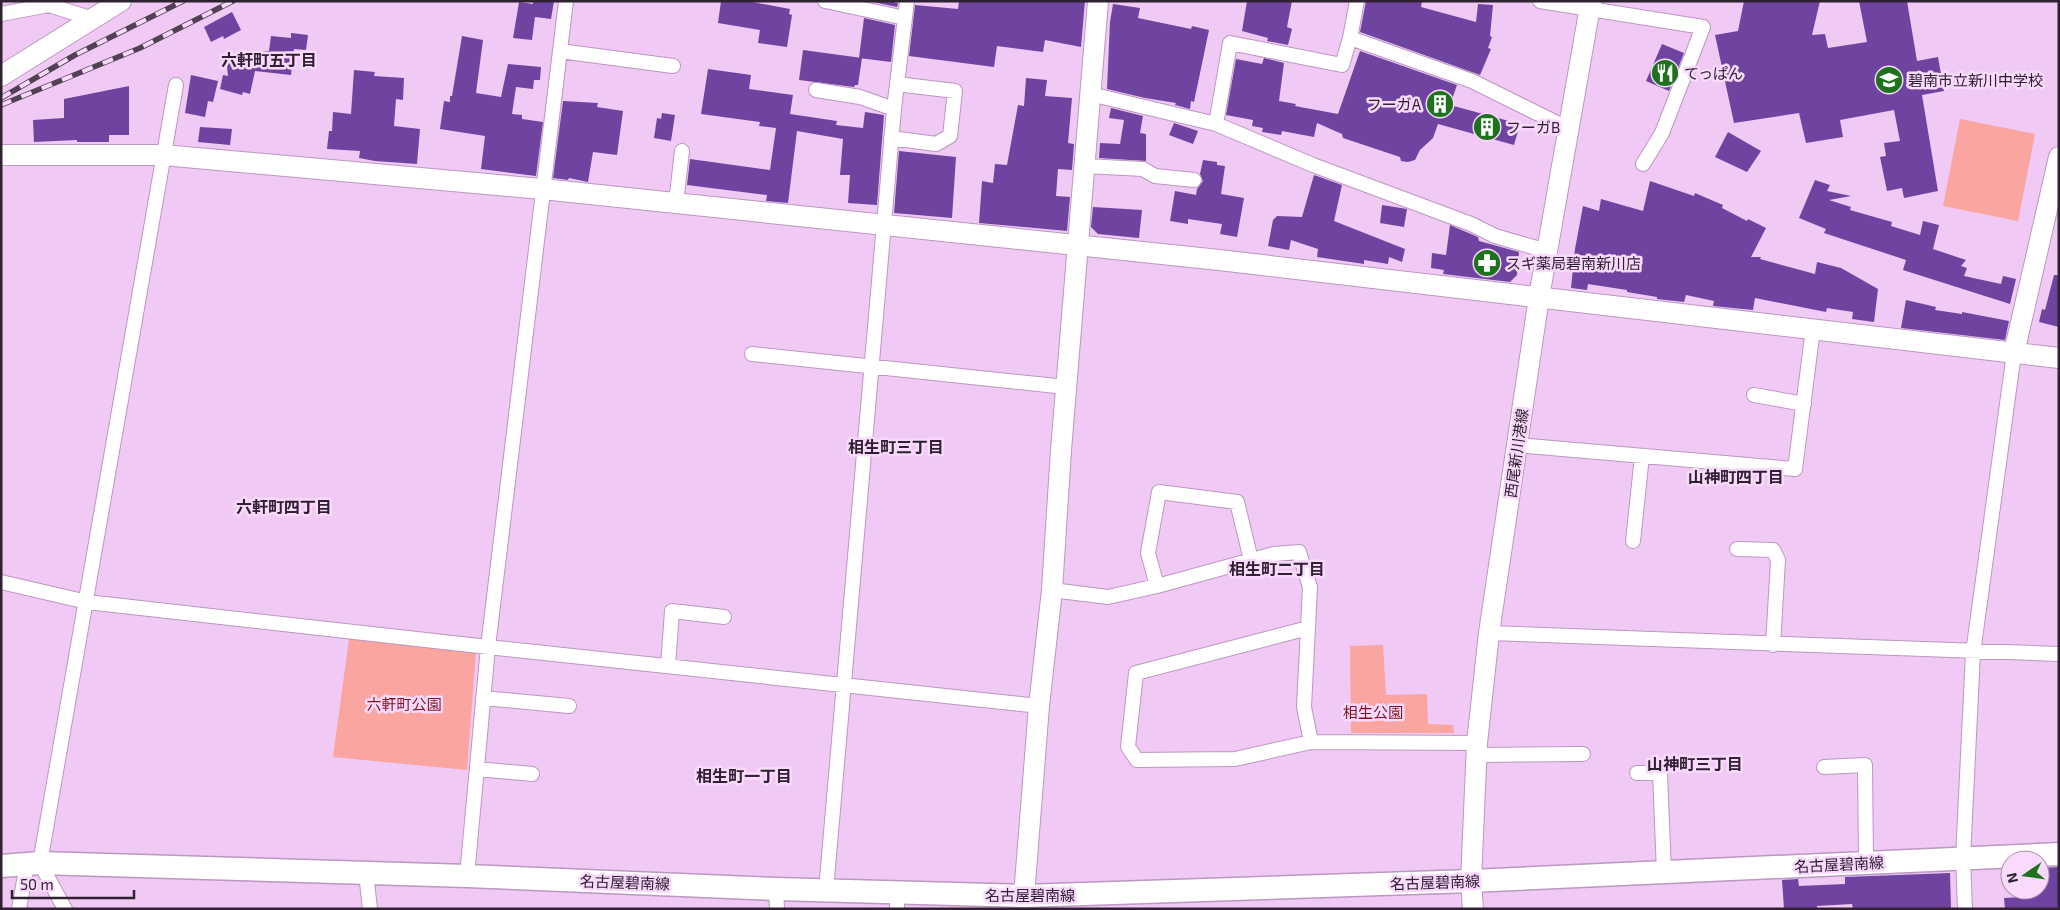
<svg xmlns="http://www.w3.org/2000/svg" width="2060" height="910" font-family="'Exo 2','Noto Sans JP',sans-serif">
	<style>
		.park { fill: #faa5a0 }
		.building { fill: #6f44a1 }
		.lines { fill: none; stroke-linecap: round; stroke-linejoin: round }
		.street-casing { stroke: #bc97c1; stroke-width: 16 }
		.secondary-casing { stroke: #bc97c1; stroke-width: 22 }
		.primary-casing { stroke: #bc97c1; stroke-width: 25 }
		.street { stroke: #fff; stroke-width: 14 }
		.secondary { stroke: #fff; stroke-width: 20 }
		.primary { stroke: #fff; stroke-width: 22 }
		.rail-casing { stroke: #524055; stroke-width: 5.5 }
		.rail { stroke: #f9d9fc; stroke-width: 4; stroke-dasharray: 11; stroke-linecap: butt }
		.labels { text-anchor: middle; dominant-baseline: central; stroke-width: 5; stroke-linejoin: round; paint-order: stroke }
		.poi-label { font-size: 15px; fill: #2f2131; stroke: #f9d9fc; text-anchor: start }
		.street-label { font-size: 15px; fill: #2f2131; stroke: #f9d9fc }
		.park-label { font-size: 15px; fill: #81151e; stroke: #f9d9fc }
		.neighbourhood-label { font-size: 16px; font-weight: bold; fill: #2f2131; stroke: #f9d9fc }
	</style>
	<rect width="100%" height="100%" fill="#f0c9f4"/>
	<path class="park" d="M1960,119l75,15 -17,87 -75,-15z
		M349,639l127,13 -9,118 -134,-13z
		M1383,645l3,50 41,-1 1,30 25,1 1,8h-103l-1,-87z"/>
	<path class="building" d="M533,1h21l-3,18 -16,-2 -3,23 -19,-2 6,-36 14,2z
		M721,1h26l43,8 -1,5 3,1 -5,32 -29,-4 2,-13 -42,-7z
		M868,1h21l9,2 -1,4z
		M959,1h126l-4,46 -36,-7 -2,12 -46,-6 -3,21 -85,-11 6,-51 43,4z
		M1247,1h45l-5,26 5,2 -4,16 -21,-4 1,-3 -26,-7z
		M1366,1h56l-1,6 55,15 2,-18 15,1 -3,31 2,1 -4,11 3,1 -11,26 -120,-43z
		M1744,1h76l-8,34 13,-1 3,14 39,-6 -8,-41h48l10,60 21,-4 6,34 -22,4 16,96 -34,7 -2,-10 -15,3 -7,-34 6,-1 -2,-13 16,-2 -6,-31 -54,10 3,17 -37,6 -7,-30 -65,10 -19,-88 23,-4z
		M1113,4l27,4 -2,10 53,11 1,-3 17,4 -15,72 -3,-1 -1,8 -15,-4 1,-2 -31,-5 -38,-9 3,-67z
		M232,12l9,18 -17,9 -1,-3 -12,6 -7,-15z
		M864,18l31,7 -4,37 -32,-4z
		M291,33l17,2 -2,15 -12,-1 -3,26 -36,-4 -5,23 -7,-2 -1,3 -22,-6 3,-14 5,1 -2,-20 43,-5 2,-15 20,2z
		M462,36l21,4 -7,53 25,4 7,-33 33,3 -1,13h-6l-1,9 -17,-2 -4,27 10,1v4l21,3 -7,54 -55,-7 4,-33 -45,-7 4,-28 6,1v-6h2z
		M1662,44l22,9 -15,38 -23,-10z
		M803,50l59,8 -4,27h-3l-1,2 -55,-7z
		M1360,51l97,34 -7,20 70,19 -6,21 -76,-21 -5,14 -13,12 -5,10 -7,2 -7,-1 -1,-4 -57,-19 -1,-4 -25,-11 -3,14 -32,-6 -1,4 -19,-3 1,-4 -11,-2 1,-6 -27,-5 10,-56 26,5 2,-6 20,5 -5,38 17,3 -1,2 43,8z
		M708,69l43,6 -2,14 44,6 -3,19 47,7 -1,4 27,3 2,-16 19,3 -7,90 -29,-2 2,-28h-10l3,-36 -46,-8 -9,72 -22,-2 1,-6 -80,-10 3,-26 80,11 6,-42 -17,-2 1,-4 -59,-8z
		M354,70l21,2 -1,4 30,2 -1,22 -7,-1 -2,27 26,3 -3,35 -42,-3 -16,-3 1,-7 -33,-2 2,-18h3l1,-19 18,2z
		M191,75l27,6 -5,21 -5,-1 -3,16 -20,-4z
		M1026,78l21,2 -2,16 27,2 -4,45 6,1 -2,26 -14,-1 -2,27 14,1 -3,34 -88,-8 3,-42 11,2 2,-19 12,1 11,-60 6,1z
		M129,86v49h-20v7h-32v-2l-43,2 -1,-22 31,-2v-19z
		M563,101l35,2 -1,4 26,4 -6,44 -24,-3 -5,30 -19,-4 -1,2 -15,-2z
		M1111,108l32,8 -3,17 6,1v27l-47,-3 1,-15 20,1 4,-24 -15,-2z
		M662,113l13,2 -4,26 -17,-3 3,-20 4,1z
		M1174,123l24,8 -5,13 -24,-9z
		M200,127l32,2 -2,16 -32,-3z
		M1728,132l33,19 -14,21 -32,-15z
		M899,151l57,6 -4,61 -58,-5z
		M1203,160l14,2v3l8,1 -4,28 23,4 -7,39 -17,-3 2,-10 -34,-5v5l-18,-3 5,-30 21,4 1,-6 6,-8 -3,-7z
		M1314,175l28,10 -8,36 71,28 -3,13 -13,-5 -1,7 -24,-4v4l-47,-7 1,-8 -27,-9 -2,10 -21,-4 5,-26 4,-4 25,1z
		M1815,180l15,5 -3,6 24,5 -22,4 22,7 -1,3 42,12 -1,4 29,9 3,-14 16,4 -6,24 33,11 -5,6 6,2 -3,8 37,8 2,-8 13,3 -6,25 -107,-34 3,-10 -82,-27 2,-4 -27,-11z
		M1650,181l44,15 1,-3 28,12 -1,3 25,13 1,-2 18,9 -15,29h10l-1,2 55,15 2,-12 24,6 37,21 -4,33 -22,-3 1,-7 -26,-4 -1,4 -71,-14 -2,12 -40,-4 1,-5 -28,-6 -2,7 -27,-3v-2l-30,-5v-2l-39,-6 -1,6 -16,-2 4,-39 8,-43 16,5 2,-12 42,12z
		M1382,205l25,4 -3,18 -24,-4z
		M1093,207l49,3 -3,28 -41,-4 -7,-7z
		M1450,225l28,12 1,4 40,11 -2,23 -7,7 -67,-8 1,-4 -13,-2 1,-15 14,2z
		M2054,275h5v52l-20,-5 3,-13 3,1z
		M1906,300l30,7 -1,3 27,4v-2l47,9 -4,19 -104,-12z
		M2059,867v42h-54l-1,-11 32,-2v-6h4v-22z
		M1950,873l1,36h-98l-1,-5 -35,2v3h-33l-2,-29 16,-1 1,7 46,-2v-7z"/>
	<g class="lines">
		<defs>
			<path id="street" d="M825,1l80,17
				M1357,1l-7,37 -8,27 -112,-22 -14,81 97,41 158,59 24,12 52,15
				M1540,1l163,26 -41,106 -19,31
				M1,14l48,-9 44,14
				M1350,38l122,43 97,48
				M560,51l113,15
				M816,90l44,7 34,12
				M1090,94l126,30
				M891,138l45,6 14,-8 5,-45 -58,-7
				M1085,166l58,3 12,7 39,4
				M676,203l6,-52
				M752,354l314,33
				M1754,395l50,9
				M1517,445l278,24 18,-140
				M1633,541l9,-85
				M1737,549l36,1 5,10 -5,85
				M1,582l86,20 401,45 551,59
				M1157,586l-9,-33 11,-61 78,10 14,58
				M1052,590l56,7 49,-11 117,-32 25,-2 11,35 -6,120 7,35 166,1
				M1308,628l-172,45 -8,74 9,13 98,-1 76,-17
				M1489,633l570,21
				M668,666l4,-55 52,6
				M483,698l86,8
				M1476,755l107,-1
				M1824,767l41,-2 1,98
				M477,769l55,5
				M1637,773h23l4,99
				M366,873l4,36
				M467,876l21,-229 78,-646
				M776,889l1,20
				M826,890l68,-781 13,-108
				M19,909l8,-45
				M65,909l-25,-46 136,-778
				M897,909v-16
				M1965,909l-2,-51 10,-205 41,-300"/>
			<path id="secondary" d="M1,76l120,-75
				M1,155h162l379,34 677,71 840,98
				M2014,353l45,-196
				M1024,896l15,-190 13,-116 9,-140 37,-449
				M1473,909l-2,-28 6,-138 12,-110 50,-336 52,-296"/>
			<path id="primary" d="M1,866l39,-3 427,13 309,13 248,7 447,-15 588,-27"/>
		</defs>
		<use href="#street" class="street-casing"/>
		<use href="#secondary" class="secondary-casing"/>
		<use href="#primary" class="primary-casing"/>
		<use href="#street" class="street"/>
		<use href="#secondary" class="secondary"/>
		<use href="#primary" class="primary"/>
		<defs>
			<path id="rail" d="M1,98l74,-43 108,-54
				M1,105l139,-57 93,-47"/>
		</defs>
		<use href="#rail" class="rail-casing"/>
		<use href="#rail" class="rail"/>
	</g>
	<defs>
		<symbol id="restaurant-disc" viewBox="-11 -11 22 22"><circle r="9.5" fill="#1e721d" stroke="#f9d9fc"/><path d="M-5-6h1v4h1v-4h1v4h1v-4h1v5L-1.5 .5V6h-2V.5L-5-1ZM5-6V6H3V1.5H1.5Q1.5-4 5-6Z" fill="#fff"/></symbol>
		<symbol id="school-disc" viewBox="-11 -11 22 22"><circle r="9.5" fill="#1e721d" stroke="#f9d9fc"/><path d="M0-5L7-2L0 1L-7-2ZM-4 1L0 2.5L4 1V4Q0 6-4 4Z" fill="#fff"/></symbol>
		<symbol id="building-disc" viewBox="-11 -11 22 22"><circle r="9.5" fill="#1e721d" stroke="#f9d9fc"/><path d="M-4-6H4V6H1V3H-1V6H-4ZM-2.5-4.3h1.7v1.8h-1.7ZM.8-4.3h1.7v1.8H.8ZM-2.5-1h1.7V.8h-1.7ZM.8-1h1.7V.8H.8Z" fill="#fff"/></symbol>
		<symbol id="pharmacy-disc" viewBox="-11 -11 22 22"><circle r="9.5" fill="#1e721d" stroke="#f9d9fc"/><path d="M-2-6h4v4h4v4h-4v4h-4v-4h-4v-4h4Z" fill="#fff"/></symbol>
	</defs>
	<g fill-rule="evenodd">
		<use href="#restaurant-disc" x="1649" y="57" width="32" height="32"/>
		<use href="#school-disc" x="1873" y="64" width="32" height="32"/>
		<use href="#building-disc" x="1424" y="88" width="32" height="32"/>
		<use href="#building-disc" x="1471" y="111" width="32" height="32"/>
		<use href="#pharmacy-disc" x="1471" y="247" width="32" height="32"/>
	</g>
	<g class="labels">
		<g class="poi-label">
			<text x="1684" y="73">てっぱん</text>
			<text x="1908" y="80">碧南市立新川中学校</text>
			<text x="1421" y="104" text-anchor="end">フーガA</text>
			<text x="1506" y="127">フーガB</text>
			<text x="1506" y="263">スギ薬局碧南新川店</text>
		</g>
		<g class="street-label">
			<text transform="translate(1516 453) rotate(-82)">西尾新川港線</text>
			<text transform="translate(1839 864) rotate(-3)">名古屋碧南線</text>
			<text transform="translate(625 882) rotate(2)">名古屋碧南線</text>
			<text transform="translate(1435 882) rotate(-2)">名古屋碧南線</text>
			<text x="1030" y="895">名古屋碧南線</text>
		</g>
		<g class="park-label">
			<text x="404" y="704">六軒町公園</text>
			<text x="1373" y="712">相生公園</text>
		</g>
		<g class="neighbourhood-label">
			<text x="269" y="59">六軒町五丁目</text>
			<text x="896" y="446">相生町三丁目</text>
			<text x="1736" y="476">山神町四丁目</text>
			<text x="284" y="506">六軒町四丁目</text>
			<text x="1277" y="568">相生町二丁目</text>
			<text x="1695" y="763">山神町三丁目</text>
			<text x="744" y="775">相生町一丁目</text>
		</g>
	</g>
	<rect width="2060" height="910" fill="none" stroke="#2f2131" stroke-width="5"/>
	<g transform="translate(2025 875) rotate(257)"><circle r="24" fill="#f9d9fc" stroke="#a88fab"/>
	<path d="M0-4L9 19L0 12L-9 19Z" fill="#1e721d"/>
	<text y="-8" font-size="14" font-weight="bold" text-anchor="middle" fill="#2f2131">N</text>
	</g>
	<path d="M12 890v8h122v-8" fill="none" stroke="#2f2131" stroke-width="2.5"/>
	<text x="20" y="890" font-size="15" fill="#2f2131" stroke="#f9d9fc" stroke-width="4" paint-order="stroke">50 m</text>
</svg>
